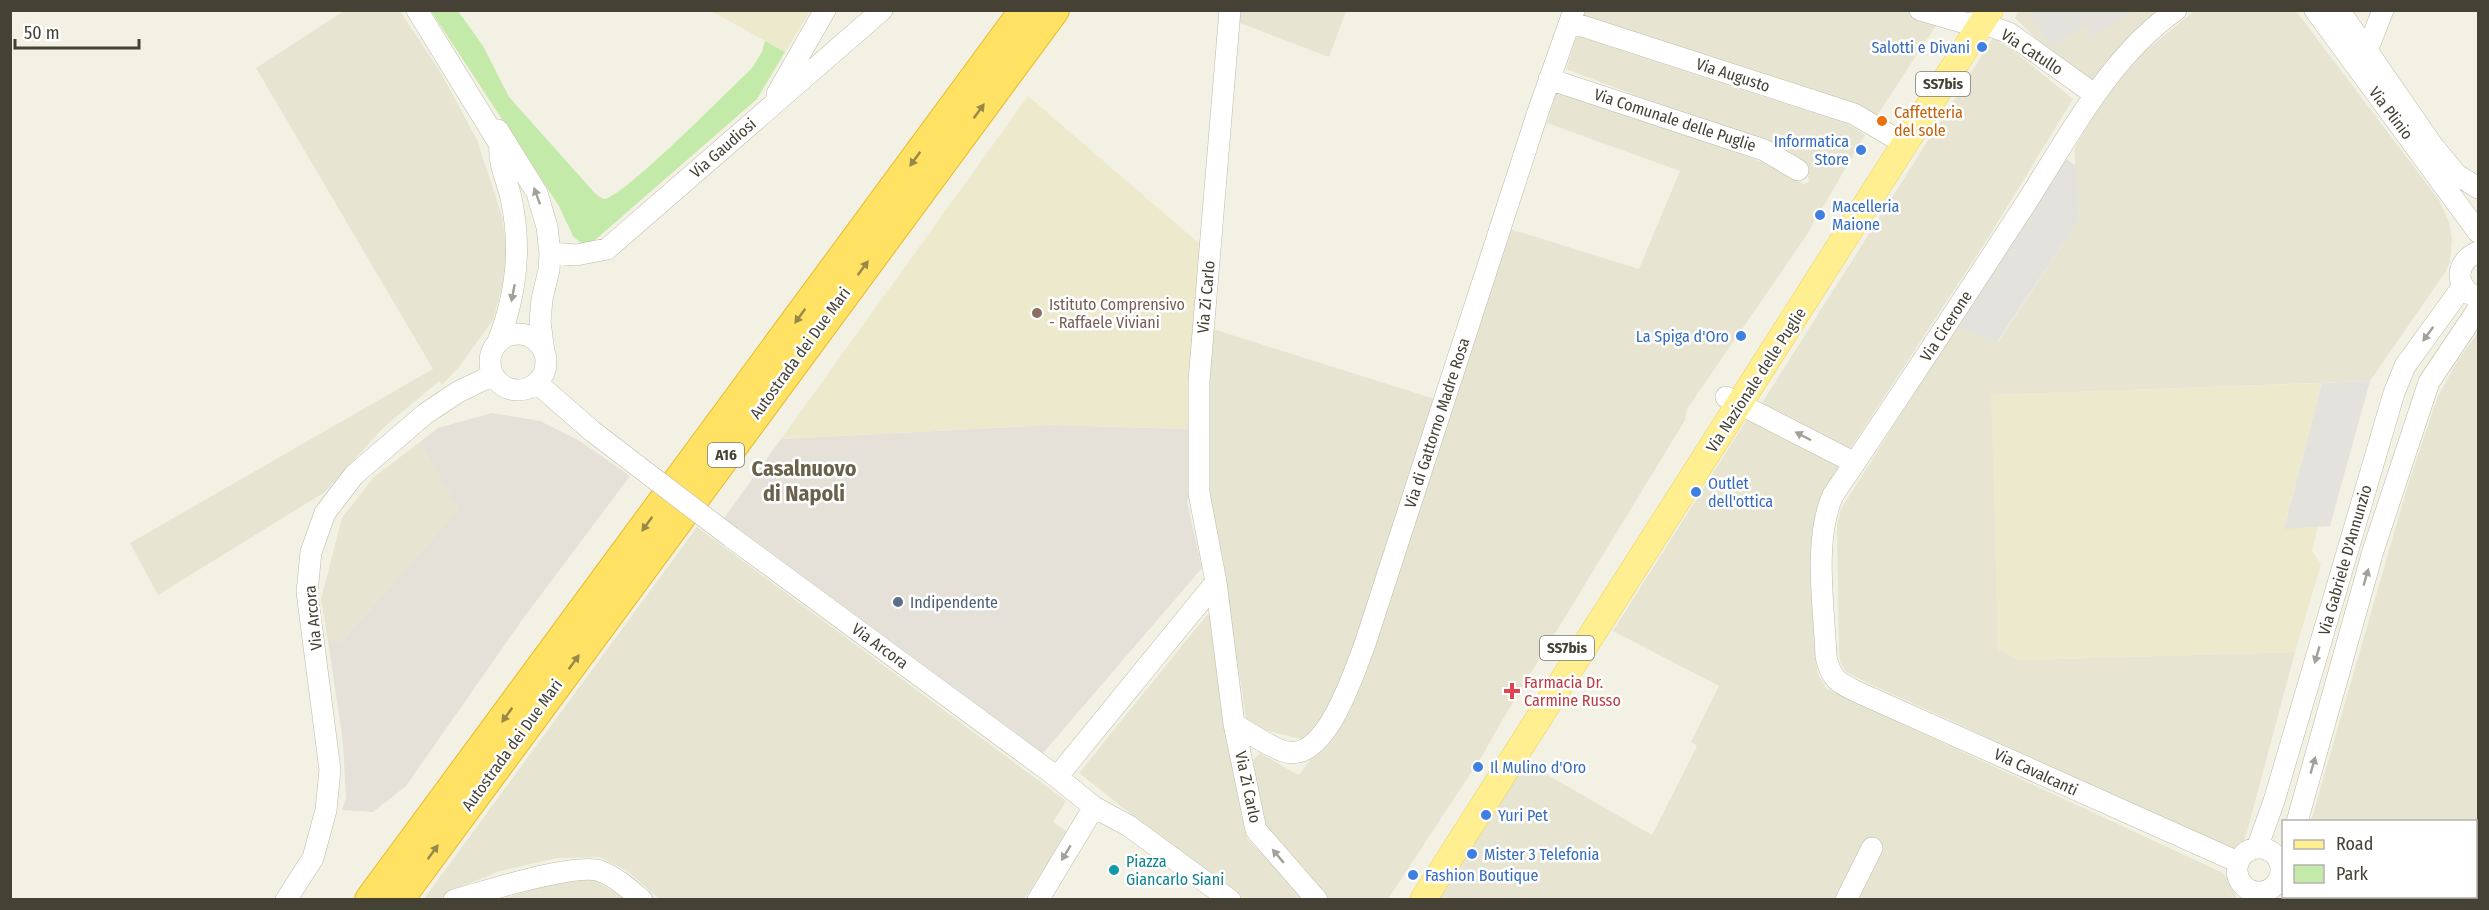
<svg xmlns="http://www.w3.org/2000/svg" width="2489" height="910" font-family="'Fira Sans Condensed',sans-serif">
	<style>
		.residential { fill: #e7e4d2 }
		.industrial { fill: #e5e1d9 }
		.education { fill: #ede9cd }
		.green { fill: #c4eaaa }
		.parking { fill: #e3e2dd }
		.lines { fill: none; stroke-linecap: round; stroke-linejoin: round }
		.minor-casing { stroke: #bfbaa6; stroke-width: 22 }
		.major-casing { stroke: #ead35b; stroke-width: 27 }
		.highway-casing { stroke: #e5bb2c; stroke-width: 32 }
		.minor { stroke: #fff; stroke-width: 21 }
		.major { stroke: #ffef91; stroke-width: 26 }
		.highway { stroke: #ffe163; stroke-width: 30 }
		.minor-bridge-casing { stroke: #bfbaa6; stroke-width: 22; stroke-linecap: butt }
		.minor-bridge { stroke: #fff; stroke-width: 21 }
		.oneway { fill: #998949 }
		.oneway2 { fill: #a2a09a }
		.shop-dot { fill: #3f7fe0; stroke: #fff; stroke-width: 2 }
		.food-dot { fill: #e8710a; stroke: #fff; stroke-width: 2 }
		.education-dot { fill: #8d6e63; stroke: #fff; stroke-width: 2 }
		.service-dot { fill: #5c6f8a; stroke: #fff; stroke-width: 2 }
		.health-dot { fill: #e0444e; stroke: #fff; stroke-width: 2 }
		.culture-dot { fill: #0f9aa8; stroke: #fff; stroke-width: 2 }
		.labels { text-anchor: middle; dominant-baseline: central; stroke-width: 5; stroke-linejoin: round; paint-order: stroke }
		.shield { fill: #fff; stroke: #7d7a71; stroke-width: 1.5 }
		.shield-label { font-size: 15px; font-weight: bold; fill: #454134 }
		.shop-label { font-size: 16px; fill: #366cbe; stroke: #fff; text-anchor: start }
		.street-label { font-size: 16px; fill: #454134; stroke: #fff }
		.food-label { font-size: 16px; fill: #c56008; stroke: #fff; text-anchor: start }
		.education-label { font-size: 16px; fill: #785e54; stroke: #fff; text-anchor: start }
		.service-label { font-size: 16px; fill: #4e5e75; stroke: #fff; text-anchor: start }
		.health-label { font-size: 16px; fill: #be3a42; stroke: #fff; text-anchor: start }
		.culture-label { font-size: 16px; fill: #0d838f; stroke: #fff; text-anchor: start }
		.district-label { font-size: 22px; font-weight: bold; fill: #69614a; stroke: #fff }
	</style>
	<rect width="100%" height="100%" fill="#f3f1e4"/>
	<path class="residential" d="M1583,10l366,1 -14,16 -59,90 -14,-9 -49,-19 -232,-73z
		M344,11h56l41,62 36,67 25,76 7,46 -16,58 -34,47 -17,18 -3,-4 -57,48 -57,63 -167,103 -28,-52 303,-174 -177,-301z
		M1235,11h111l-17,46 -94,-36z
		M2018,11h149l-77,73 -40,-32 -35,-34z
		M2194,11h102l143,189 10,22 3,17 -2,22 -4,10 -76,110 -378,14 6,254 22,11 275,-8 -48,180 -8,21 -63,-26 -222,-105 -82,-37 -26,-13 -6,-10 -1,-11 -2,-126 4,-16 115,-182 42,15 81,-122 -5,-71 28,-48 41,-48z
		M1577,36l271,88 17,11 -59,101 -119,173 -2,11 -185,304 -18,32 -94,143h-67l-62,-70 -8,-66 9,-10 36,21h4l45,-65 165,-480 129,40 41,-98 -133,-48 11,-36 36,9 170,67 40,21 5,-2 -1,-6 -42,-31 -200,-76z
		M1993,38l20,12 60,49 -85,139 -138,211 -90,-43z
		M1213,329l228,72 -114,320 -24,19 -56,-15 -19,-125 -7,-21 2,-20 -19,-77z
		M2478,332v567h-185v-3h183v-74l-165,-1 96,-333 31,-92 20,-36z
		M1749,416l96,54 -29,52 -5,24 5,116 2,12 9,15 394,183 11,11 5,16 -802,1 83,-142 134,77 45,-89 -6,-4 28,-56 -106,-55z
		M420,442l40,68 -118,131h-14l-7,-42 21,-81 32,-41z
		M697,527l369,274 -13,21 16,11 -45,66h-365l-33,-29 -27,-13 -42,1 -57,13 -54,22 -5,6 -18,1z
		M1207,615l8,2 32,222 61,60h-69l-160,-126z
		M593,879l34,21h-129l62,-19z"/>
	<path class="industrial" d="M492,413l48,8 40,20 50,35 -108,144 -116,166 -33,26 -31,-2 4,-12 -3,-56 -15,-101h14l117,-131 -39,-68 18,-14z
		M1051,425l138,4 6,48 -8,25 15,66 -159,185 -319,-235 57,-79z"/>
	<path class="education" d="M711,11h99l-25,41z
		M1028,96l180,155 -19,178 -138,-4 -270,14z
		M2322,383l-38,145 34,-1 -6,24 9,13 -26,88 -275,8 -22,-11 -7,-254z"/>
	<path class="green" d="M431,11h27l25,35 26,51 84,94c3,3 7,7 11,8 18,0 129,-113 148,-131l10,-16 3,-11 20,11 -28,47 -162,141 -12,5 -10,-9 -14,-30z"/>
	<path class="parking" d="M2031,11v-1l101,1 -39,25 -9,-11 -32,22 -21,-31z
		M2065,158l11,8 3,54 -82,122 -41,-15z
		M2370,381l-40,145 -46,3 38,-146z"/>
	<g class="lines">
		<defs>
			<path id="minor" d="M417,10l83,135c-2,19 7,34 11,53 11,50 5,99 -14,146
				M1230,10l-31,371v112l17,89 18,142 22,106 61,70
				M1920,10l45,13h17l27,10 85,61
				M2176,10c-69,49 -107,127 -152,196 -63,97 -126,194 -191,289 -20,45 -9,111 -7,161 5,26 15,28 36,38l376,168
				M2315,10l163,222
				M2339,10l94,136 23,28 22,14
				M1570,22l284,92 51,30
				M2367,51l16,-41
				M1549,79l215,71 34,20
				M777,94l48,-84
				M498,130l39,63 10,34 3,26 -1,17 -7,29 -2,23 4,30
				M550,253l26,2 31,-6 275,-239
				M2472,295c-19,-13 -14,-35 6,-43
				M490 362a28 28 0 1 1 56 0a28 28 0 1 1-56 0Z
				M537,383l55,48 47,36
				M1726,397l129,66
				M731,537l326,240 37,30 35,19 101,74
				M1234,724c16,9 32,21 49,27 42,15 70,-77 81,-104l174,-535 36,-102
				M1057,777l159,-195
				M2297,822l76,-271 56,-169 49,-73
				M2257,848l17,-47 120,-408 11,-27 58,-80
				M2237 870a22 22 0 1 1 44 0a22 22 0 1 1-44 0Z
				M286,900l27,-42 13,-48 4,-40 -23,-178 4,-40 14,-39 29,-38 71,-61 33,-22 35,-17
				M454,900c29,-8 122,-38 146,-29 16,6 29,18 42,29
				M1038,900l56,-93
				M1846,900l26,-52"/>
			<path id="major" d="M1423,900l567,-890"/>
			<path id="highway" d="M370,900l655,-890
				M398,900l656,-890"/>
		</defs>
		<use href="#minor" class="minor-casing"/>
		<use href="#major" class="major-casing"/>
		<use href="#highway" class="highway-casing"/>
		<use href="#minor" class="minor"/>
		<use href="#major" class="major"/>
		<use href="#highway" class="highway"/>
		<defs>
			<path id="minor-bridge" d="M639,467l92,70"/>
		</defs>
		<use href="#minor-bridge" class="minor-bridge-casing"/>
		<use href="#minor-bridge" class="minor-bridge"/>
	</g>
	<defs><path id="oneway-solid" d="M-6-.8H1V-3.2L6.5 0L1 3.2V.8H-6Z" transform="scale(1.5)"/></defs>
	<g class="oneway">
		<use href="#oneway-solid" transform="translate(979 111) rotate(-54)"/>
		<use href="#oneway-solid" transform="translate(915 159) rotate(126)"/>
		<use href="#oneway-solid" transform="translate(863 268) rotate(-54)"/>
		<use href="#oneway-solid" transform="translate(800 316) rotate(126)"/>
		<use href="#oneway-solid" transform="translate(647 524) rotate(126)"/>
		<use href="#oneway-solid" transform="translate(574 662) rotate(-54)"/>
		<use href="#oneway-solid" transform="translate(507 715) rotate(126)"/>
		<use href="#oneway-solid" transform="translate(433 852) rotate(-54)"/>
	</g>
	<g class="oneway2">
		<use href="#oneway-solid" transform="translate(537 196) rotate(-110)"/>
		<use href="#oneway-solid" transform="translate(513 293) rotate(101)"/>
		<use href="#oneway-solid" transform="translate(2428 334) rotate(126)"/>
		<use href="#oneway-solid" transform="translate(1803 436) rotate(-152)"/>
		<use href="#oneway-solid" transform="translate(2366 577) rotate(-74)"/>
		<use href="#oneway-solid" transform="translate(2317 655) rotate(106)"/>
		<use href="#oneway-solid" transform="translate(2313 765) rotate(-74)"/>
		<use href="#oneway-solid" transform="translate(1066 853) rotate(121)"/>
		<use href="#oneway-solid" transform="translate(1278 856) rotate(-130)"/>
	</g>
	<g class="shop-dot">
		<circle cx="1982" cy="47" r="6"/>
		<circle cx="1861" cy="150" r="6"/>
		<circle cx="1820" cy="215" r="6"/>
		<circle cx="1741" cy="336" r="6"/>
		<circle cx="1696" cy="492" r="6"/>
		<circle cx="1478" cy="767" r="6"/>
		<circle cx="1486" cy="815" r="6"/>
		<circle cx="1472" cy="854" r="6"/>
		<circle cx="1413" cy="875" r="6"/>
	</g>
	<circle class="food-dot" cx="1882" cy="121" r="6"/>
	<circle class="education-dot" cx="1037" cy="313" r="6"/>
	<circle class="service-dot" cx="898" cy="602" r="6"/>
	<path class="health-dot" d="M1509 682h6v6h6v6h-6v6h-6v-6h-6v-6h6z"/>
	<circle class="culture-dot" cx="1114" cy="870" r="6"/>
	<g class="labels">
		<g class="shield">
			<rect x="1916" y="72" width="54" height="24" rx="4.5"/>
			<rect x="708" y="443" width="36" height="24" rx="4.5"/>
			<rect x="1540" y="636" width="54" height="24" rx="4.5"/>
		</g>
		<g class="shield-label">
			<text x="1943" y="84">SS7bis</text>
			<text x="726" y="455">A16</text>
			<text x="1567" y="648">SS7bis</text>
		</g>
		<g class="shop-label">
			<text x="1970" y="47" text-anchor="end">Salotti e Divani</text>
			<text x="1849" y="141" text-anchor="end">Informatica<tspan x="1849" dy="18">Store</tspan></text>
			<text x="1832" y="206">Macelleria<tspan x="1832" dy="18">Maione</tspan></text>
			<text x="1729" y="336" text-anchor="end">La Spiga d'Oro</text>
			<text x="1708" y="483">Outlet<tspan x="1708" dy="18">dell'ottica</tspan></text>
			<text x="1490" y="767">Il Mulino d'Oro</text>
			<text x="1498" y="815">Yuri Pet</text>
			<text x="1484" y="854">Mister 3 Telefonia</text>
			<text x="1425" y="875">Fashion Boutique</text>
		</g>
		<g class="street-label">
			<text transform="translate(2032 52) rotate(33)">Via Catullo</text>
			<text transform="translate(1733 75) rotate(18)">Via Augusto</text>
			<text transform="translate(2391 113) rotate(53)">Via Plinio</text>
			<text transform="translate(1675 120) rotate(18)">Via Comunale delle Puglie</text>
			<text transform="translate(723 148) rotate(-41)">Via Gaudiosi</text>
			<text transform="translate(1206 297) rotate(-85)">Via Zi Carlo</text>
			<text transform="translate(1946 326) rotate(-57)">Via Cicerone</text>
			<text transform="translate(800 353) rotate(-54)">Autostrada dei Due Mari</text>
			<text transform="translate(1756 380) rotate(-57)">Via Nazionale delle Puglie</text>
			<text transform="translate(1437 423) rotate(-72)">Via di Gattorno Madre Rosa</text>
			<text transform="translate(2345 560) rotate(-74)">Via Gabriele D'Annunzio</text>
			<text transform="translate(313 618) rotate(-96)">Via Arcora</text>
			<text transform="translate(880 646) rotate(36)">Via Arcora</text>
			<text transform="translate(512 745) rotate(-54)">Autostrada dei Due Mari</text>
			<text transform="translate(2036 772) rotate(25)">Via Cavalcanti</text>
			<text transform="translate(1248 787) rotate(78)">Via Zi Carlo</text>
		</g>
		<g class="food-label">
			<text x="1894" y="112">Caffetteria<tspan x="1894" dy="18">del sole</tspan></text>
		</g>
		<g class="education-label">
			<text x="1049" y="304">Istituto Comprensivo<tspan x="1049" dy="18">- Raffaele Viviani</tspan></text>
		</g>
		<g class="service-label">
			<text x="910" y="602">Indipendente</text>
		</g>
		<g class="health-label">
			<text x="1524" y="682">Farmacia Dr.<tspan x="1524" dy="18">Carmine Russo</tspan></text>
		</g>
		<g class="culture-label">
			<text x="1126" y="861">Piazza<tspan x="1126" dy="18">Giancarlo Siani</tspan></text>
		</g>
		<g class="district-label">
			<text x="804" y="468">Casalnuovo<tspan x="804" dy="25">di Napoli</tspan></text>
		</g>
	</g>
	<rect width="2489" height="910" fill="none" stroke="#454134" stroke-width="24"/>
	<rect x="2282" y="820" width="195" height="78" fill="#ffffff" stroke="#b5b3ae" stroke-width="1.5"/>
	<rect x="2294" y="840" width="30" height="9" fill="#ffef91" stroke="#b5b3ae" stroke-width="1.5"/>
	<text x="2336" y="850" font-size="18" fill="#454134">Road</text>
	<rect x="2294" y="865" width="30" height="18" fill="#c4eaaa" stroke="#b5b3ae" stroke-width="1.5"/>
	<text x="2336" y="880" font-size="18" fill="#454134">Park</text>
	<path d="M15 39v9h124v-9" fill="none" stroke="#454134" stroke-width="3"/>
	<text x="24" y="39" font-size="18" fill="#454134" stroke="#ffffff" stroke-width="4.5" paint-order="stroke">50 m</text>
</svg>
